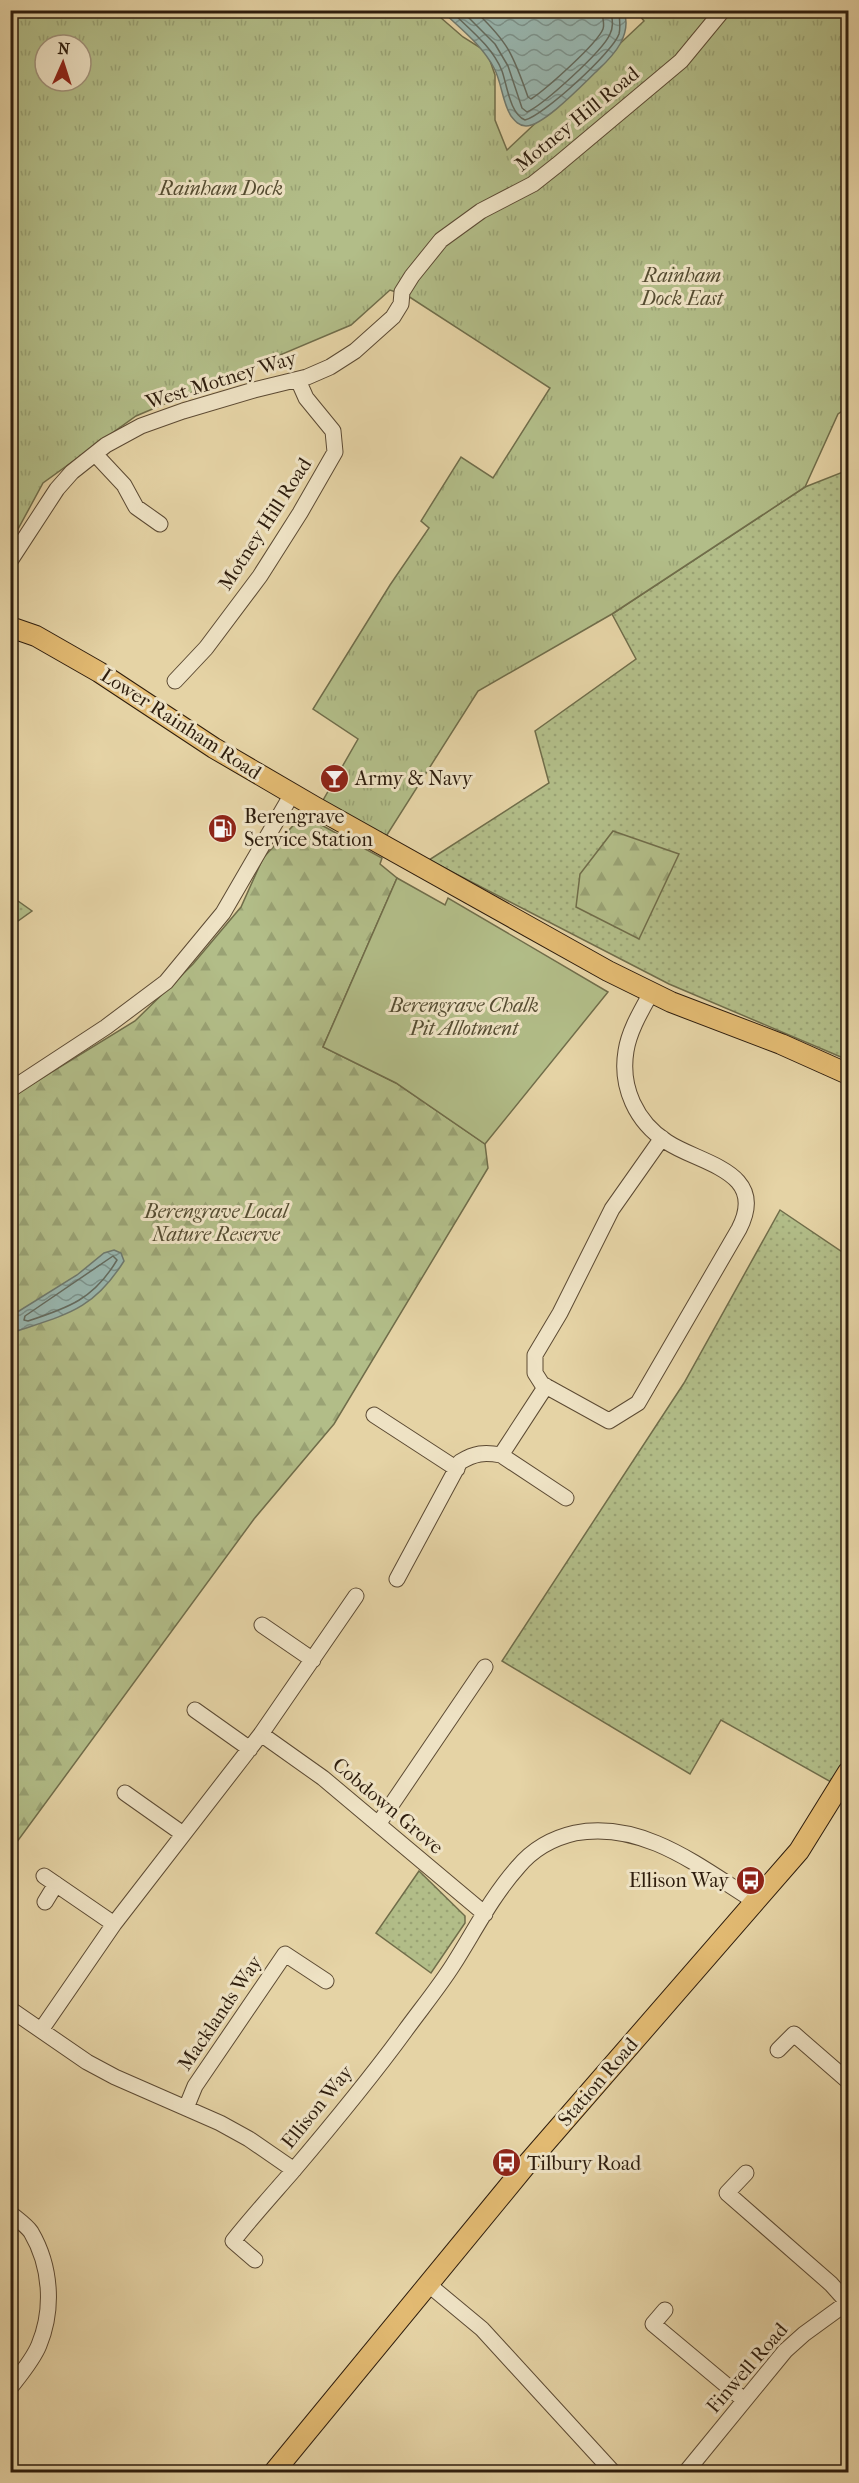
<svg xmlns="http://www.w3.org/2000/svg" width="859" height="2483" font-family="'IM FELL French Canon',serif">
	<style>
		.grass { fill: url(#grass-dots); stroke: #706d4a; stroke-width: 1.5 }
		.forest { fill: url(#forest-firs); stroke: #706d4a; stroke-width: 1.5 }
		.park { fill: url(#park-tufts); stroke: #706d4a; stroke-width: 1.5; fill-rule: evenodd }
		.garden { fill: #b2bd88; stroke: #706d4a; stroke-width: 1.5 }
		.water { fill: url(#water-waves); stroke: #6e796e; stroke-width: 1.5 }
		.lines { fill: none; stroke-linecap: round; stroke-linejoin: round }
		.shore { stroke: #636a5e; stroke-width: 1.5 }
		.minor-casing { stroke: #5c4a33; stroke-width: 17 }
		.major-casing { stroke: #2e1d0d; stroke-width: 22 }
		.minor { stroke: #eee2c4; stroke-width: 15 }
		.major { stroke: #e2ba72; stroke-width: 20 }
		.labels { text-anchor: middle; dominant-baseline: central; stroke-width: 6; stroke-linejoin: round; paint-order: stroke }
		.street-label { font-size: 20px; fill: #2e1d0d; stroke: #eee2c4 }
		.park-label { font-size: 20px; font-style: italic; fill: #564d32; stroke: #eee2c4 }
		.poi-label { font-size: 20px; fill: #2e1d0d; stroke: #eee2c4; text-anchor: start }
	</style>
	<defs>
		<pattern id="grass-dots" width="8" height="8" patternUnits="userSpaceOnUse" patternTransform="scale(1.5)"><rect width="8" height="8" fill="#b2bd88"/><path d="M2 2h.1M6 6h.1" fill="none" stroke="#99a274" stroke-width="1.8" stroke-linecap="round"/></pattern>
		<pattern id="forest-firs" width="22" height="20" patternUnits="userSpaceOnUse" patternTransform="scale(1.5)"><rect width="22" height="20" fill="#b2bd88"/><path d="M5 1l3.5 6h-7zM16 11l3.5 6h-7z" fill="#99a274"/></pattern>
		<pattern id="park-tufts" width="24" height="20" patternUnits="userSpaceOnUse" patternTransform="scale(1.5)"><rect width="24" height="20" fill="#b2bd88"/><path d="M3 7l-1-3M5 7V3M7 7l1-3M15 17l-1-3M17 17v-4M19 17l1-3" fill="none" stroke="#99a274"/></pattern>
		<pattern id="water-waves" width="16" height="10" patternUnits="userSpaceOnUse" patternTransform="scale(1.5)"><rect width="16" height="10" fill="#98b6af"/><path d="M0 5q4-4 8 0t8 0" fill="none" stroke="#7c938d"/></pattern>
	</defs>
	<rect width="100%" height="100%" fill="#e5d3a5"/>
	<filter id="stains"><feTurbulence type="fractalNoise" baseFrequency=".00333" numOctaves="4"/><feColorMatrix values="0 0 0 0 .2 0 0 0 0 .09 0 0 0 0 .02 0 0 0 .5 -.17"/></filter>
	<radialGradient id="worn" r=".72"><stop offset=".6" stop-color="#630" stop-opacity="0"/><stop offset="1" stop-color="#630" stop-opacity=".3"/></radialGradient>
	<path class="grass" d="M848,470v590l-179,-76 -240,-124 120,-77 -14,-52 101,-72 -24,-45 193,-127z
		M11,896l21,15 -21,15h-1z
		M780,1210l68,46v501l-17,25 -110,-62 -31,54 -188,-113 182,-278z
		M419,1871l46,45v7l-34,50 -55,-40z"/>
	<path class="forest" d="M303,815l79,43 -2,6 17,14 -74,169 73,36 89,61 3,24 -154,256 -80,95 -243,331v-753l124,-76 58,-57 48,-57 22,-49z
		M613,831l66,23 -40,85 -63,-32 4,-33z"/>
	<path class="park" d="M211,10l222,1 30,26 24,15 8,23v45l12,30 137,-129 -8,-10h212v396l-10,7 -33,73 -193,127 -134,77 -93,147 -63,-36 36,-63 -45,-30 77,-124 39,-57 -8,-7 40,-64 32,21 57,-90 -142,-92 -18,-6 -39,35 -215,91 -93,67 -32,59v-531zM45,45h36v36h-36z"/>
	<path class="garden" d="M397,878l48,27 3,-7 160,94 -123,152 -89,-61 -73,-36z"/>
	<path class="water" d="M442,11h182c8,24 -9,43 -26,59 -14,13 -54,56 -72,56 -7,0 -11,-5 -15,-10 -9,-14 -9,-33 -17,-48 -12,-23 -33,-39 -52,-57z
		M114,1250l7,3 3,8c-30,48 -56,53 -107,70l-6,4v-19l66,-41 27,-22z"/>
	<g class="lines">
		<path class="shore" d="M450,10c19,19 42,36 52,61 5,14 8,43 23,49 18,-4 88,-68 94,-86 2,-7 0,-16 0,-24
			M461,10l34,34 13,22 14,42 5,4c16,-7 76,-61 83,-78 4,-8 2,-15 1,-24
			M474,10c34,32 39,44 54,87l3,2c14,-9 66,-55 72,-70 2,-5 -1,-12 -1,-19
			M113,1256l4,4c-23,39 -49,48 -89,61l-4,-1 1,-4z"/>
		<defs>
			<path id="minor" d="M95,454l29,31 12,22 24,17
				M10,561l47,-72 15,-17 34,-27 35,-19 42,-15 71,-21 53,-13 23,-10 25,-16 38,-34 8,-13 1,-12 10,-16 29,-36 40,-29 52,-27 24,-19 124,-104 42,-51
				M175,681l31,-33 54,-72 40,-63 35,-61 -2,-21 -27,-33 -8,-18
				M651,993c-10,18 -22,38 -25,58 -6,36 10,71 41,91 33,22 102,29 72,87l-101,174 -29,18 -67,-37 -7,-11v-18l25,-42 52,-104 50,-71
				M10,1090l96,-63 60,-45 57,-69 69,-119
				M374,1415l83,54
				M501,1455l65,43
				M397,1579l63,-117c15,-9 24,-10 41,-7l45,-69
				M262,1625l51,35
				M195,1710l55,39
				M261,1734l62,44 162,136
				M125,1793l58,41
				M379,1823l106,-156
				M44,1876l70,48
				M45,1902l11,-18
				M10,2009l77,53 28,15 105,46 29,16 45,31
				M41,2030l73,-106 147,-190 95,-138
				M778,2050l16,-16 54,47
				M186,2108l9,-22 90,-132 41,27
				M746,2173l-19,20 104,91 17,19
				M10,2213c7,6 16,12 21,19 20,34 23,77 8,113 -6,15 -19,30 -29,43
				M255,2260l-22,-19c19,-24 39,-46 59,-69 39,-46 78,-93 113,-141 16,-22 34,-44 48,-66 21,-33 39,-69 65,-98 15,-18 35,-29 57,-34 69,-13 126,35 181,69
				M429,2285l53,44 131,143
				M665,2310l-12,14 91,76
				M686,2472l99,-121 19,-17 44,-32"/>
			<path id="major" d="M10,627l26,9 63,36 115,76 101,59 293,164 63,31 110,42 67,30
				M274,2472l253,-308 272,-313 49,-79"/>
		</defs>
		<use href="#minor" class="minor-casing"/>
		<use href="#major" class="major-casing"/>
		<use href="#minor" class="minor"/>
		<use href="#major" class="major"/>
	</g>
	<defs>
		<symbol id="bar-disc" viewBox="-11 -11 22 22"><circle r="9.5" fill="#8f2418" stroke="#eee2c4"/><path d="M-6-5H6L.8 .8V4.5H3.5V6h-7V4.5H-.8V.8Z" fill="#fff"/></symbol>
		<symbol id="fuel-disc" viewBox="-11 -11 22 22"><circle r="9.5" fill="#8f2418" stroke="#eee2c4"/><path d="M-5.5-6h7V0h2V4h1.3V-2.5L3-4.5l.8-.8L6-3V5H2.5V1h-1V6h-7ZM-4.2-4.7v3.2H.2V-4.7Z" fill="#fff"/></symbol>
		<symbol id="bus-disc" viewBox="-11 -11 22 22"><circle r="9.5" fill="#8f2418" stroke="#eee2c4"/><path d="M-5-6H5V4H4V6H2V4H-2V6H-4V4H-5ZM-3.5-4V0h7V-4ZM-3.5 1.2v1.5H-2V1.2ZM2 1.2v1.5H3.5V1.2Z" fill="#fff"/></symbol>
	</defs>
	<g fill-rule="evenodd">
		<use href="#bar-disc" x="318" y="762" width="33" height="33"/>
		<use href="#fuel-disc" x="206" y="812" width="33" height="33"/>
		<use href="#bus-disc" x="734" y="1864" width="33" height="33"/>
		<use href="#bus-disc" x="490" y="2146" width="33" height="33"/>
	</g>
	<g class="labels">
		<g class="street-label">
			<text transform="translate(577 119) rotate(-39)">Motney Hill Road</text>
			<text transform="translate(221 380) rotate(-17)">West Motney Way</text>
			<text transform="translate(265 524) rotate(-57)">Motney Hill Road</text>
			<text transform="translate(181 724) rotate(33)">Lower Rainham Road</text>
			<text transform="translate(388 1806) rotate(40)">Cobdown Grove</text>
			<text transform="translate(220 2013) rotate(-56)">Macklands Way</text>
			<text transform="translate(598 2082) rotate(-49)">Station Road</text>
			<text transform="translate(317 2107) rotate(-51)">Ellison Way</text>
			<text transform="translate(747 2368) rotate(-49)">Finwell Road</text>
		</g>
		<g class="park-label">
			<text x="221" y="188">Rainham Dock</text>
			<text x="682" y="275">Rainham<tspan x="682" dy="23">Dock East</tspan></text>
			<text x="464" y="1005">Berengrave Chalk<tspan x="464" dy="23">Pit Allotment</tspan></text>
			<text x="216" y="1211">Berengrave Local<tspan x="216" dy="23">Nature Reserve</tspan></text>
		</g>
		<g class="poi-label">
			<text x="355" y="778">Army &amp; Navy</text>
			<text x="244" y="816">Berengrave<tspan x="244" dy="23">Service Station</tspan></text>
			<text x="729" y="1880" text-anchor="end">Ellison Way</text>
			<text x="527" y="2163">Tilbury Road</text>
		</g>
	</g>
	<rect width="859" height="2483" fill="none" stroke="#e5d3a5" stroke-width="36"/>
	<rect x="12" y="12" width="835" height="2459" fill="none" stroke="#2e1d0d" stroke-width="3"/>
	<rect x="18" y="18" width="823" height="2447" fill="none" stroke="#2e1d0d" stroke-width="1.5"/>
	<g transform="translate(63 63) rotate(3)"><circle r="28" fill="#eee2c4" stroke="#a1937b" stroke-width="1.5"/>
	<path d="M0-4.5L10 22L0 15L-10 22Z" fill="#8f2418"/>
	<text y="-9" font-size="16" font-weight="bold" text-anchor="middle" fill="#2e1d0d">N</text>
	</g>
	<rect width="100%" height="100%" filter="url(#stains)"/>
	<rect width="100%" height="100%" fill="url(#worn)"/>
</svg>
